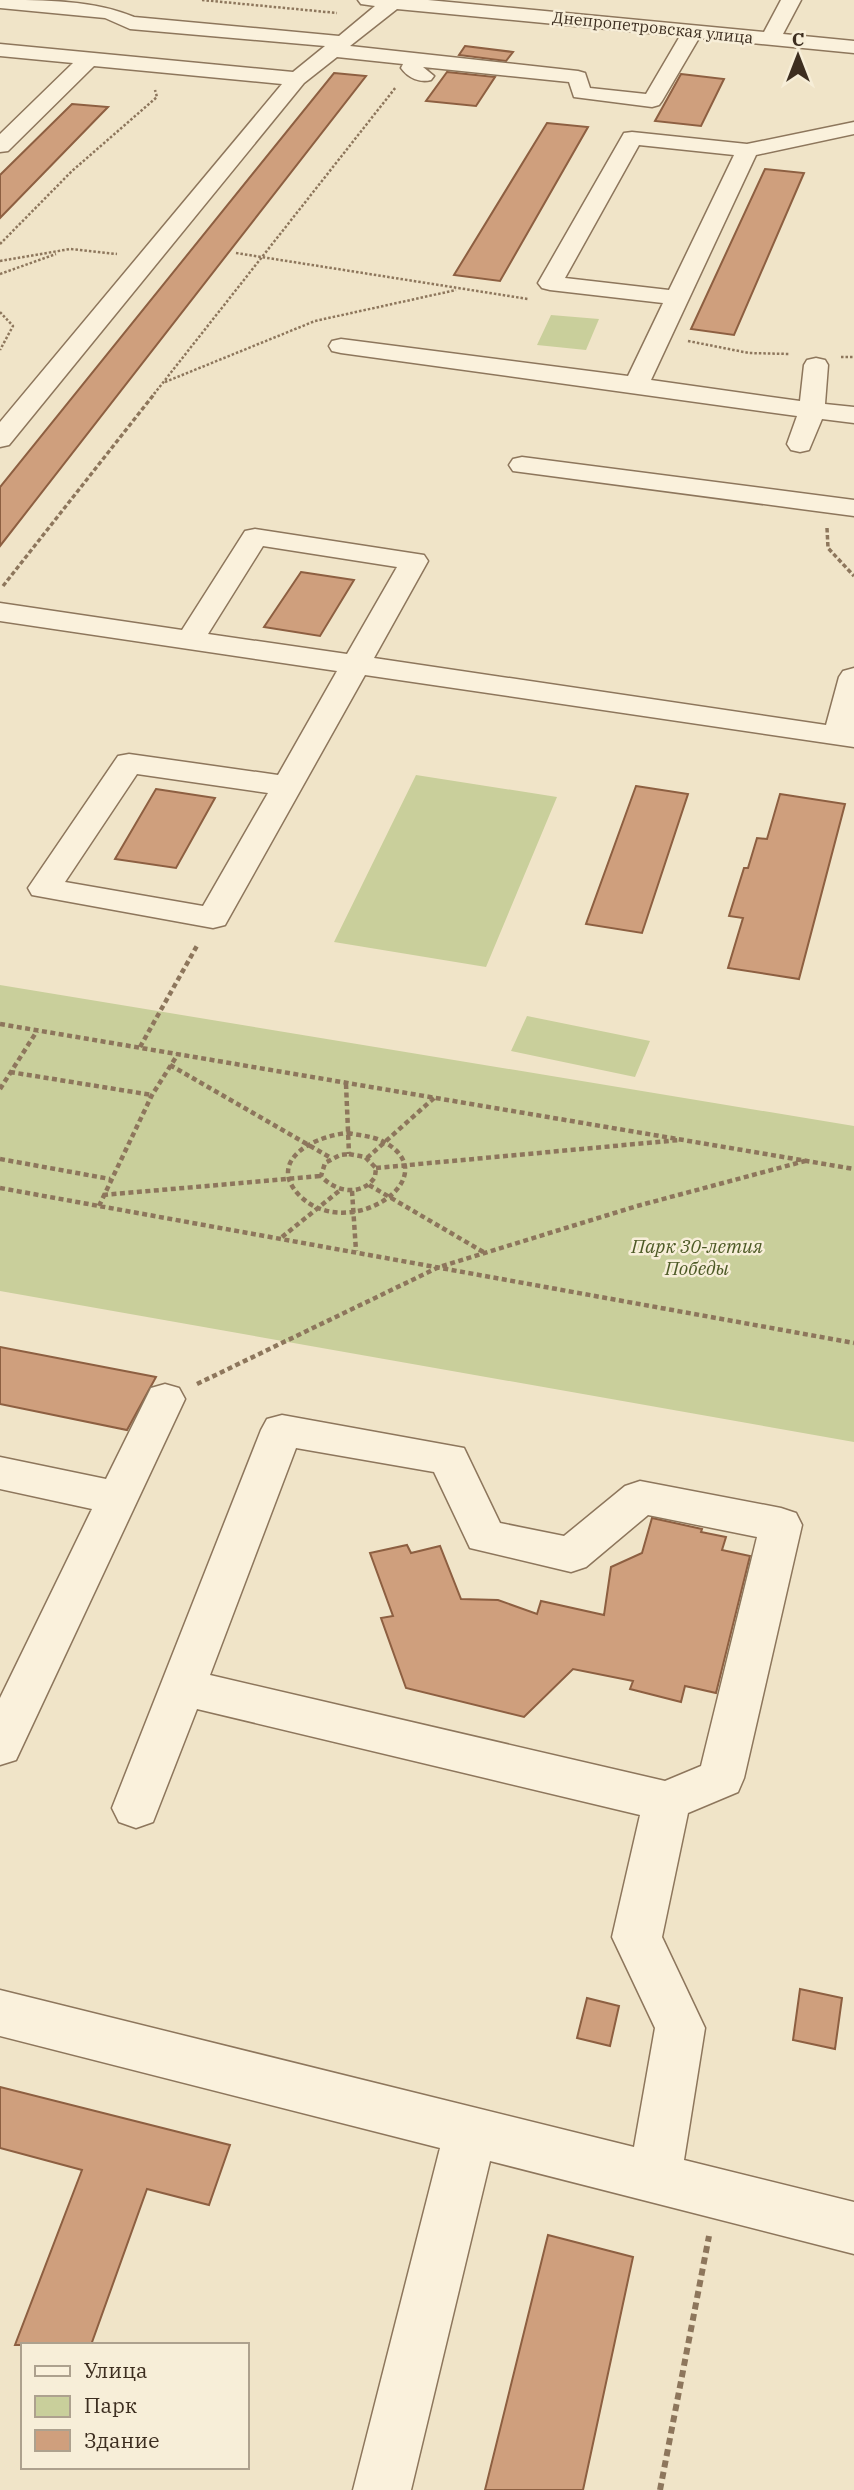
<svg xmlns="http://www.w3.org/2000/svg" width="854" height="2490" font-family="'IBM Plex Serif',serif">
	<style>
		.green { fill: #c9cf9b }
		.building { fill: #cf9f7d; stroke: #8d5f41; stroke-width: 2 }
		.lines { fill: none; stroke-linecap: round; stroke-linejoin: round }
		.minor-casing { stroke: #8d765c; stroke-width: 3 }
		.path-far3 { stroke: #8d765c; stroke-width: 2.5; stroke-dasharray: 2.5 2; stroke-linecap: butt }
		.path-far2 { stroke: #8d765c; stroke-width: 3.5; stroke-dasharray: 4.5 2.5; stroke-linecap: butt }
		.path-far1 { stroke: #8d765c; stroke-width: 4.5; stroke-dasharray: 5 3.5; stroke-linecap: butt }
		.path { stroke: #8d765c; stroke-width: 6; stroke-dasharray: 7 4.5; stroke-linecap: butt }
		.minor { fill: #faf1dc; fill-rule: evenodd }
		.labels { text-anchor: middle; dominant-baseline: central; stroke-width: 5; stroke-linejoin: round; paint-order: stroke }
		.far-street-label { font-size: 16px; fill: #3d2e20; stroke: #f7eed8 }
		.park-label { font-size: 19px; font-style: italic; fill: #4d5a26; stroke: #f7eed8 }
	</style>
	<rect width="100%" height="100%" fill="#f0e4c8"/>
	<path class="green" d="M551,315l48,4 -13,31 -49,-5z
		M416,775l141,22 -71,170 -152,-25z
		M0,985l854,141v316l-854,-151z
		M527,1016l123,25 -15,36 -124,-26z"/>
	<path class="building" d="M465,46l48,6 -7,9 -47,-6z
		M447,72l48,5 -19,29 -50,-5z
		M334,73l32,3 -366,470v-59z
		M681,74l43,5 -23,47 -46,-5z
		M72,104l36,3 -108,111v-43z
		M547,123l41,4 -88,154 -46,-6z
		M765,169l39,4 -70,162 -43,-6z
		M301,572l53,8 -34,56 -56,-9z
		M636,786l52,8 -46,139 -56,-9z
		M156,789l59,9 -39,70 -61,-9z
		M780,794l65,10 -46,175 -71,-11 15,-50 -14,-2 15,-48h4l9,-30 10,1z
		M0,1347l156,30 -29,53 -127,-26z
		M652,1518l50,11 -1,3 25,5 -4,13 28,6 -34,137 -31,-7 -4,16 -51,-13 3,-8 -60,-12 -49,48 -118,-29 -25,-70 12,-2 -23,-63 37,-8 4,8 29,-7 21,53 37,1 39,14 4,-13 63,14 7,-48 31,-14z
		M800,1989l42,9 -7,51 -42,-9z
		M587,1998l32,8 -9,40 -33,-8z
		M0,2087l230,58 -21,60 -62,-16 -56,156h-76l67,-175 -82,-22z
		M548,2235l85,22 -50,233h-98z"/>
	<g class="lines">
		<defs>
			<path id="minor" d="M0,0c44,0 94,0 134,17l205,19 36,-30 -14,-2 -3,-4h70l336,32 17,-32h20l-18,34 71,7v12l-155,-15 -37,63 -3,4 -7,2 -78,-10 -5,-15 -146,-15 11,9 -3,4c-11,3 -23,-2 -30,-12l2,-4 -66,-7 -33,26 -295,362 -9,2v-25l282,-338 -188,-18 -86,85 -8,1v-18l73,-71 -73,-7v-12l293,28 32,-26 -195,-17 -25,-11 -105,-10zM397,9l283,27 -34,58 -56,-6 -5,-15 -7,-2 -228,-25z
				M854,122v12l-98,21 -105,225 149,21 4,-36 3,-5 9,-2 9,2 3,5 -3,39 29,3v16l-32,-4 -13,31 -9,2 -9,-2 -4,-6 10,-28 -456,-63 -9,-2 -3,-5 3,-5 9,-2 287,37 35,-73 -113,-13 -8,-2 -4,-5 86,-150 8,-1 115,12zM639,145l95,10 -65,135 -104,-12z
				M522,457l332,43v16l-341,-45 -4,-6 4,-6z
				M255,529l169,26 4,6 -54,97 452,67 13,-48 4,-6 11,-3v79l-489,-72 -140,250 -12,3 -181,-33 -4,-7 90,-132 11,-2 149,21 59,-104 -337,-50v-18l182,27 63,-99zM263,546l134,21 -50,87 -139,-20zM137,774l131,19 -65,113 -138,-24z
				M165,1384l14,4 6,11 -169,361 -16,5v-67l92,-189 -92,-20v-32l106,22 45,-91z
				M282,1415l182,33 36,75 64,13 61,-50 15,-5 141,27 15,5 6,12 -58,253 -6,14 -50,21 -26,124 43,91 -21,132 170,42v52l-364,-93 -79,329h-58l87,-342 -440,-112v-46l634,157 21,-119 -43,-91 28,-122 -443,-106 -44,113 -17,6 -17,-6 -7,-14 149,-378 6,-11zM296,1448l138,24 36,76 101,24 15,-5 62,-52 109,22 -56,229 -36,15 -455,-106z"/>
		</defs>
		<use href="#minor" class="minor-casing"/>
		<path class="path-far3" d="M202,0l135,13
			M0,244l72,-73 85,-74 -2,-7
			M236,253l292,46
			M0,261l70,-12 47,5
			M0,274l56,-20
			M0,312l13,14 -13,24
			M688,341l61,12 41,1
			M841,357h13
			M165,382l150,-61 141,-31
			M154,394l242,-307"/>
		<path class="path-far2" d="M827,528l1,20 26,28
			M3,586l152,-193"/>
		<path class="path-far1" d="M0,1024l854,145
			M140,1047l58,-103
			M170,1065l161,93
			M10,1072l142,23
			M346,1084l3,70
			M0,1089l37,-58
			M348,1133c10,2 22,3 32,7 73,34 -31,106 -81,55 -34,-36 19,-60 49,-62z
			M349,1154l16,3 11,11 -1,9c-13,20 -40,15 -54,-1l4,-13 15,-8z
			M367,1158l67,-60
			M0,1159l110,20
			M376,1168l303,-28
			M369,1185l116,68
			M0,1188l854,155
			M352,1191l4,60
			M103,1195l218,-19
			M99,1206l53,-111 26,-41
			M282,1237l57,-46
			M197,1384l242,-117 198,-61 168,-45"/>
		<path class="path" d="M660,2490l49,-254"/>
		<use href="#minor" class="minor"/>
	</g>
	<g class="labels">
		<g class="far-street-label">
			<text transform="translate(653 27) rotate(6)">Днепропетровская улица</text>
		</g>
		<g class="park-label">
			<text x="697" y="1246">Парк 30-летия<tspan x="697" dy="22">Победы</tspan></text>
		</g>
	</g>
	<rect x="21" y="2343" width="228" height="126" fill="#f7eed8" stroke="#ada18e" stroke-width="2"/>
	<rect x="35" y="2366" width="35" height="10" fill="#faf1dc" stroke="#ada18e" stroke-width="2"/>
	<text x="84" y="2378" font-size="21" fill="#3d2e20">Улица</text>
	<rect x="35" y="2396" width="35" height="21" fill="#c9cf9b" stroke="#ada18e" stroke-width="2"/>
	<text x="84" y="2413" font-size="21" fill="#3d2e20">Парк</text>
	<rect x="35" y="2430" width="35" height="21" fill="#cf9f7d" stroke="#ada18e" stroke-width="2"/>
	<text x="84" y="2448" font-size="21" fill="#3d2e20">Здание</text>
	<g transform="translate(798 56)" stroke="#f7eed8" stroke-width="5" paint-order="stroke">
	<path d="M0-5L12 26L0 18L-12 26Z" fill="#3d2e20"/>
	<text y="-10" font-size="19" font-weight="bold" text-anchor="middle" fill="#3d2e20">С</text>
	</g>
</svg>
